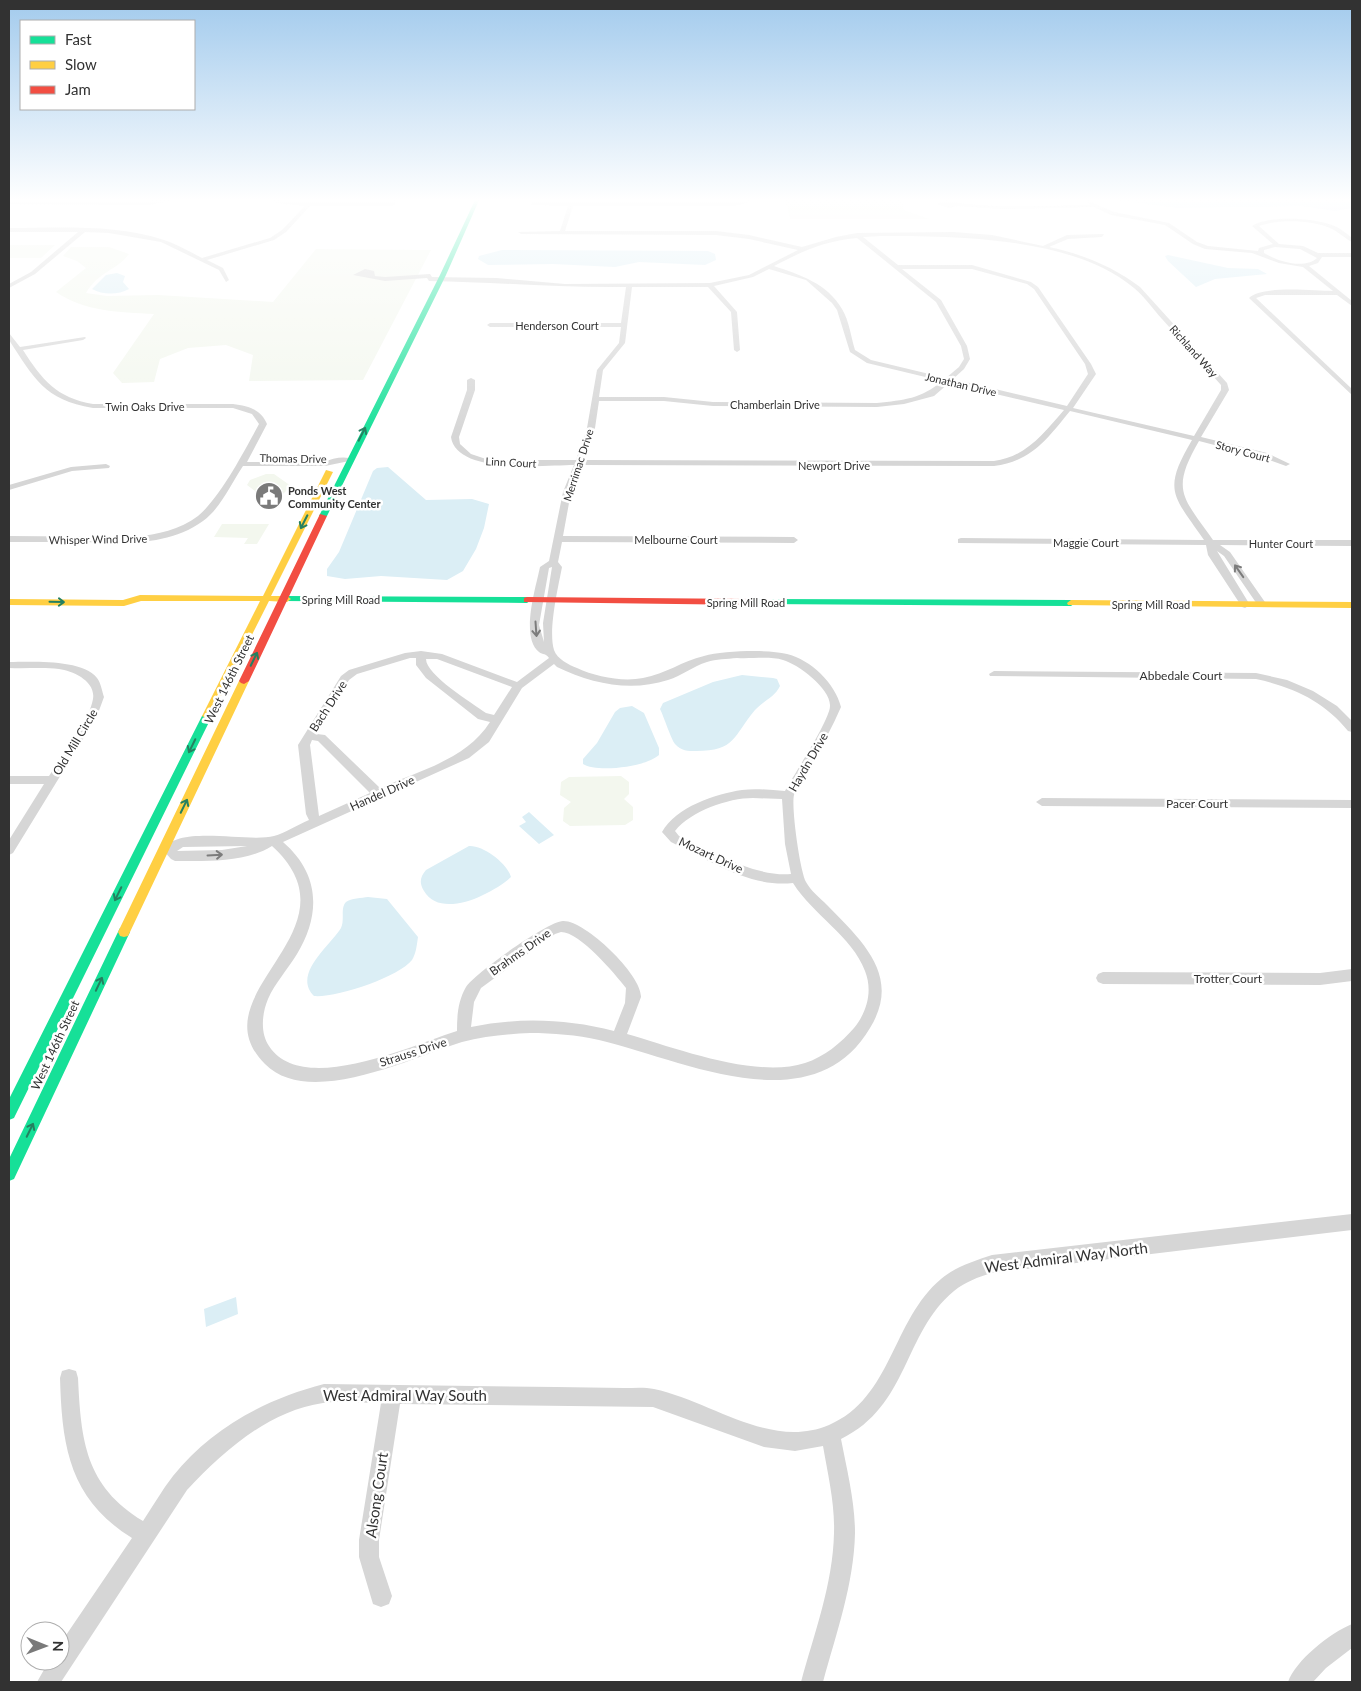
<svg xmlns="http://www.w3.org/2000/svg" width="1361" height="1691" font-family="Lato,sans-serif">
	<style>
		.green { fill: #f3f7ee }
		.water { fill: #dbeef5 }
		.lines { fill: none; stroke-linecap: round; stroke-linejoin: round }
		.street { fill: #d6d6d6; fill-rule: evenodd }
		.fast { fill: #16e098; fill-rule: evenodd }
		.slow { fill: #ffcf43; fill-rule: evenodd }
		.jam { fill: #f24e42; fill-rule: evenodd }
		.oneway { stroke: #258060 }
		.oneway2 { stroke: #7c7c7c }
		.labels { text-anchor: middle; dominant-baseline: central; stroke-width: 5; stroke-linejoin: round; paint-order: stroke }
		.far-street-label { font-size: 11px; fill: #323232; stroke: #fff }
		.far-poi-label { font-size: 11px; font-weight: bold; fill: #323232; stroke: #fff; text-anchor: start }
		.street-label { font-size: 12px; fill: #323232; stroke: #fff }
		.near-street-label { font-size: 15px; fill: #323232; stroke: #fff }
	</style>
	<rect width="100%" height="100%" fill="#fff"/>
	<path class="green" d="M785,198h116l3,12 25,9h-139z
		M9,245h46l-14,13h-32z
		M71,247h38l20,7c-13,17 -30,17 -43,39l21,3 51,-1 115,7 43,-53 115,1 -68,130 -114,1 4,-26 -27,-10 -38,3 -28,11 -6,23 -32,1 -9,-10 41,-59c-35,-2 -69,-2 -98,-22l30,-24 -9,-7 -14,-5z
		M266,474h8l17,12 -13,13 -21,-1 2,-4 -12,-9 3,-5z
		M222,524h47l-12,20h-13l4,-6 -34,-1z
		M621,776l8,6v12l-5,5 9,8v13l-8,5 -55,1 -7,-5 1,-13 7,-6 -11,-7 1,-13 8,-5z"/>
	<path class="water" d="M1101,198l193,2 37,-2 21,3v7l-17,3 -34,-5 -124,2z
		M502,250l206,1 7,3 1,6 -11,5 -66,-3 -24,5 -62,-3 -65,1 -10,-6 1,-3z
		M1168,255l60,13 30,1 9,5 -52,5 -19,8 -28,-26 -3,-5z
		M117,273l8,3 -2,6 6,7c-11,6 -26,6 -37,0l14,-14z
		M388,467l38,33 46,-1 17,5 -5,24 -8,21 -13,22 -16,9 -66,-4 -36,3 -18,-3v-7l12,-17 34,-81 4,-3z
		M742,675l31,3 4,1 3,7c-5,11 -17,15 -25,24 -22,26 -19,41 -59,41 -8,0 -15,0 -21,-7 -4,-5 -11,-27 -15,-35l3,-6 50,-21z
		M632,706l12,7 15,35v7c-13,12 -62,18 -76,9v-5l14,-16 18,-31 5,-4z
		M529,812l25,23 -15,9 -20,-18 7,-4 -4,-5z
		M469,846c14,-1 38,17 42,31 -19,17 -70,43 -87,14 -5,-8 -4,-14 2,-21z
		M368,897l19,2 31,38c-1,7 -2,17 -6,23 -13,17 -76,38 -98,36 -22,-22 16,-50 27,-68 4,-8 -1,-20 5,-26 5,-4 16,-4 22,-5z
		M236,1297l2,17 -32,13 -2,-18z"/>
	<g class="lines">
		<path class="street" d="M175,198h12l-38,7 -140,-1v-3h140z
			M267,198l21,4h104l3,-4h5l-7,8h-83l-24,26 -12,8 -67,20 16,8 6,12 -3,2 -7,-12 -58,-28 -52,-9 -24,-1 -50,42 -26,14v-4l22,-12 47,-40h-69v-4c50,0 106,-4 155,12 13,4 26,12 38,18l68,-20 12,-8 23,-24 -29,-3z
			M747,198h4l-3,5 -14,3h-161l-8,25h151l33,4 53,12 34,-10 21,-4 96,-1 39,3 51,11 24,-11 37,-1 -2,3 -34,2 -19,8c33,7 65,20 91,40l87,96 2,7 -28,47 66,16 23,11 -4,2 -25,-9 -62,-16c-29,50 -16,56 14,99h139v6l-132,-1 10,7 37,53 -2,2h-6l-35,-51 -7,-5 33,54 -5,3 -3,-1 -34,-52 -2,-10 -248,-2v-4l3,-1 243,2c-31,-45 -42,-49 -12,-100l-122,-29c-23,28 -38,50 -76,55l-412,-1 -11,27 -8,44 231,1 4,3 -4,3 -232,-1 -4,20 4,5c-4,21 -14,63 -8,83 3,9 15,15 23,18 19,9 46,14 66,10 23,-4 39,-17 61,-22 19,-5 63,-7 83,-2 24,6 48,29 54,53 -9,21 -20,41 -32,61 -4,8 -13,19 -15,27 -3,12 6,76 12,87 5,9 14,16 21,23 35,36 75,71 43,123 -58,98 -189,31 -271,12 -22,-5 -46,-7 -69,-7 -22,1 -46,3 -68,9 -49,15 -153,67 -197,22 -71,-71 100,-133 7,-218 -27,17 -66,15 -97,15l-4,-2 -8,-9c14,-26 85,-7 111,-14 11,-3 23,-11 35,-16l-3,-6 -8,-69 43,-69 8,-6 56,-17 16,-2 21,3 75,28 32,-24c-3,-5 -6,-3 -10,-6 -19,-15 -3,-65 1,-85l9,-6 14,-69 11,-27c-28,0 -118,10 -123,-28l16,-47v-10l4,-2 4,2v10l-16,47 1,7 11,10 18,6h87l11,-32 10,-58 22,-27 2,-16h-131l-3,-2 3,-2h131l5,-36c-66,1 -131,-5 -197,-6l-2,-3 -42,3 -32,-6 12,-6 9,2 1,5 10,1 45,-3 2,3 65,1 68,6 145,-1 39,-8 49,-25 -49,-11 -33,-4 -195,-1 -3,-2 42,-1 8,-25 -37,-1 2,-3h201l10,-1zM881,236c76,0 193,1 253,52 11,9 19,21 28,31 20,22 39,44 59,66v5l-27,46 -121,-28 23,-34 -5,-10 -53,-77 -7,-5 -59,-17h-74l-35,-28zM857,238l79,64 25,44 3,13 -5,8 -13,11 -75,-18 -16,-10c-4,-13 -6,-30 -13,-41 -15,-26 -42,-34 -68,-43 29,-15 50,-25 83,-28zM769,269l37,11 26,23 5,7 13,42 17,11 75,18c-21,18 -38,19 -65,22l-164,-1 -49,-5h-65l4,-27 22,-27 7,-56h76l23,25 3,38 3,2 3,-2 -3,-38 -23,-26 39,-9zM902,269h70l55,15 7,5 51,75 3,10 -21,32 -114,-27 11,-10 6,-10 -3,-13 -26,-46zM949,383l115,27c-20,23 -38,47 -70,51l-410,-1 11,-32 4,-27h65l49,5 164,1 27,-3 30,-8zM552,567l-9,56 1,19 -5,-17 10,-57zM410,658h6v7l10,13 52,41 12,3c-23,37 -71,49 -110,66l-55,-53 -8,-1 32,-54 8,-6zM737,658c14,1 33,-2 46,2 15,4 48,29 47,46 0,14 -37,70 -45,85 -15,-1 -29,-3 -43,-1 -27,4 -66,17 -80,42l9,10c38,18 79,46 122,41 20,32 59,53 72,88 8,20 2,41 -11,57 -13,15 -30,29 -49,35 -49,16 -129,-15 -178,-29l14,-37c1,-22 -56,-77 -78,-76 -15,0 -89,53 -97,66 -8,14 -9,28 -9,44 -45,14 -155,66 -188,15 -9,-13 -7,-33 -1,-47 7,-16 20,-30 29,-45 24,-40 23,-80 -14,-112l186,-84 20,-16 33,-54 32,-24 3,3c35,17 74,25 111,13 14,-4 25,-14 39,-18 9,-3 20,-3 30,-4zM426,659h11l75,28 -18,28 -8,-2c-14,-10 -60,-38 -60,-54zM312,740l6,1 52,52 -51,23 -9,-71zM753,798l29,1 3,45 6,30c-38,3 -78,-23 -112,-38l-4,-5c16,-20 53,-33 78,-33zM247,846l-25,4 -45,1 6,-4zM561,932c19,0 54,42 65,56l-1,15 -11,28c-47,-12 -95,-14 -143,-4l3,-25 7,-14 74,-54z
			M1083,198h5l7,6 19,8 55,11 28,19 11,4 50,5 1,-3 14,-4 -21,-18c17,-11 62,-8 80,-1 8,3 14,8 20,13v4l-2,-1c-6,-4 -13,-10 -20,-13 -18,-8 -53,-9 -71,-2l20,18 24,2 15,7h34v4h-30l-4,6 -9,3 43,35v5l-15,-11h-72l-9,3 96,91v6l-103,-97c13,-13 65,-7 84,-7l-30,-24 -24,-4 -27,-10 -47,-4 -12,-5 -28,-19 -54,-10 -17,-8 -91,2 -46,-3 -8,2 -12,-4 6,-4c48,10 98,5 147,5zM1275,247l25,2 17,9c-13,12 -40,3 -53,-5v-3z
			M9,333l11,14 65,-10 1,1 -3,2 -60,10c19,30 34,48 70,54h140c15,2 28,5 34,20l-20,38h77c9,-4 22,-7 30,-2l-29,6h-82c-12,18 -23,43 -40,55 -36,26 -81,22 -122,21 -24,0 -48,0 -72,0v-6l127,1c21,-3 44,-7 62,-21 22,-18 47,-66 61,-92l-7,-10 -19,-6h-140c-49,-8 -59,-30 -84,-68z
			M106,464l4,2 -1,2 -37,3 -63,19v-5l62,-18z
			M9,662c23,0 73,-3 88,16 4,5 5,13 7,19l-7,19 -84,137 -4,2v-15l35,-56h-35v-8h40c14,-22 39,-52 44,-77 3,-18 -20,-28 -34,-30 -16,-2 -34,0 -50,-1z
			M994,671l262,2 31,7 26,11 24,15 15,15v11l-4,-1c-24,-30 -55,-44 -92,-52l-266,-3 -1,-2z
			M1042,798l310,2v8l-310,-2 -6,-4z
			M1352,969v12l-32,4 -217,-1 -5,-2 -2,-4 2,-4 5,-2 217,1z
			M1352,1214v16l-360,43c-14,4 -27,9 -38,18 -51,42 -45,115 -113,148 6,31 14,63 14,94 -1,51 -19,101 -32,149h-22c13,-48 32,-98 33,-149 1,-29 -6,-58 -11,-87l-28,5 -31,-4 -111,-40 -253,-3 -21,136v17l13,39 -3,8 -8,3 -8,-3 -14,-47v-17l22,-137c-19,0 -39,-3 -58,0 -55,8 -99,48 -136,87l-126,192h-24l12,-21h11v-17l72,-106c-63,-39 -70,-92 -72,-160l2,-7 7,-2 7,2 2,7c3,62 7,108 65,143 10,-15 19,-31 30,-45 38,-48 93,-77 151,-92 77,1 154,2 232,3 22,0 45,1 68,1 10,0 21,-1 30,1 57,12 116,61 175,36 63,-27 63,-105 112,-146 14,-12 33,-18 51,-24z
			M1352,1624v24l-26,20 -13,14h-25c8,-22 42,-49 64,-58z"/>
		<path class="fast" d="M476,198h4l-34,77 -119,241 -7,2 -1,-2 121,-241z
			M287,596l240,1 4,3 -4,3 -243,-2 -1,-2z
			M752,599l319,1 4,3 -4,3 -322,-2v-4z
			M207,713l5,3 -198,402 -5,2v-21l193,-383z
			M124,927l4,1 2,4 -116,247 -5,2v-22l109,-227 2,-4z"/>
		<path class="slow" d="M326,470l7,2 -62,124h16l4,3 -4,3 -18,-1 -59,117 -3,1 -5,-3 58,-115h-119l-17,5 -115,-1v-6l114,1 17,-5 123,1z
			M1071,600l281,2v6l-284,-3 -1,-2z
			M244,678l5,3 -119,251 -2,4 -4,1 -4,-1 -2,-4 121,-251z"/>
		<path class="jam" d="M320,514l7,2 -78,165 -5,3 -3,-1 -2,-2z
			M527,597l225,2 4,3 -4,3 -228,-3v-4z"/>
	</g>
	<defs><path id="oneway-shaft" d="M-6 0H5M1.5-3L5.5 0L1.5 3" fill="none" stroke-width="1.6" stroke-linecap="round" stroke-linejoin="round" transform="scale(1.25)"/></defs>
	<g class="oneway">
		<use href="#oneway-shaft" transform="translate(362 434) rotate(-63)"/>
		<use href="#oneway-shaft" transform="translate(304 522) rotate(117)"/>
		<use href="#oneway-shaft" transform="translate(57 602) rotate(1)"/>
		<use href="#oneway-shaft" transform="translate(254 659) rotate(-64)"/>
		<use href="#oneway-shaft" transform="translate(192 746) rotate(116)"/>
		<use href="#oneway-shaft" transform="translate(184 806) rotate(-64)"/>
		<use href="#oneway-shaft" transform="translate(118 894) rotate(116)"/>
		<use href="#oneway-shaft" transform="translate(99 984) rotate(-65)"/>
		<use href="#oneway-shaft" transform="translate(30 1130) rotate(-64)"/>
	</g>
	<g class="oneway2">
		<use href="#oneway-shaft" transform="translate(1239 571) rotate(-125)"/>
		<use href="#oneway-shaft" transform="translate(536 629) rotate(86)"/>
		<use href="#oneway-shaft" transform="translate(215 855) rotate(-3)"/>
	</g>
	<linearGradient id="sky" x2="0" y2="1"><stop stop-color="#a3cbed"/><stop offset="0.46" stop-color="#fff"/><stop offset="1" stop-color="#fff" stop-opacity="0"/></linearGradient>
	<rect width="1361" height="435" fill="url(#sky)"/>
	<defs>
		<symbol id="civic-disc" viewBox="-11 -11 22 22"><circle r="9.5" fill="#7a7a7a" stroke="#fff"/><path d="M-.6-6.5H3V-4.5H.6V-3L4-1V1h2V6H-6V1h2V-1L-.6-3ZM-1.2 2.5V6h2.4V2.5Z" fill="#fff"/></symbol>
	</defs>
	<g fill-rule="evenodd">
		<use href="#civic-disc" x="253" y="480" width="32" height="32"/>
	</g>
	<g class="labels">
		<g class="far-street-label">
			<text x="557" y="325">Henderson Court</text>
			<text transform="translate(1194 351) rotate(48)">Richland Way</text>
			<text transform="translate(961 384) rotate(13)">Jonathan Drive</text>
			<text x="775" y="404">Chamberlain Drive</text>
			<text x="145" y="406">Twin Oaks Drive</text>
			<text transform="translate(1243 451) rotate(15)">Story Court</text>
			<text transform="translate(293 458) rotate(1)">Thomas Drive</text>
			<text transform="translate(511 462) rotate(3)">Linn Court</text>
			<text transform="translate(578 465) rotate(-72)">Merrimac Drive</text>
			<text x="834" y="465">Newport Drive</text>
			<text transform="translate(98 539) rotate(-1)">Whisper Wind Drive</text>
			<text x="676" y="539">Melbourne Court</text>
			<text x="1086" y="542">Maggie Court</text>
			<text x="1281" y="543">Hunter Court</text>
			<text x="341" y="599">Spring Mill Road</text>
			<text x="746" y="602">Spring Mill Road</text>
			<text x="1151" y="604">Spring Mill Road</text>
		</g>
		<g class="far-poi-label">
			<text x="288" y="490">Ponds West<tspan x="288" dy="13">Community Center</tspan></text>
		</g>
		<g class="street-label">
			<text x="1181" y="675">Abbedale Court</text>
			<text transform="translate(229 679) rotate(-64)">West 146th Street</text>
			<text transform="translate(328 706) rotate(-57)">Bach Drive</text>
			<text transform="translate(75 742) rotate(-59)">Old Mill Circle</text>
			<text transform="translate(808 762) rotate(-60)">Haydn Drive</text>
			<text transform="translate(382 793) rotate(-24)">Handel Drive</text>
			<text x="1197" y="803">Pacer Court</text>
			<text transform="translate(711 855) rotate(25)">Mozart Drive</text>
			<text transform="translate(520 952) rotate(-35)">Brahms Drive</text>
			<text x="1228" y="978">Trotter Court</text>
			<text transform="translate(55 1045) rotate(-65)">West 146th Street</text>
			<text transform="translate(413 1052) rotate(-18)">Strauss Drive</text>
		</g>
		<g class="near-street-label">
			<text transform="translate(1066 1257) rotate(-7)">West Admiral Way North</text>
			<text x="405" y="1395">West Admiral Way South</text>
			<text transform="translate(376 1495) rotate(-82)">Alsong Court</text>
		</g>
	</g>
	<rect width="1361" height="1691" fill="none" stroke="#323232" stroke-width="20"/>
	<rect x="20" y="20" width="175" height="90" fill="#ffffff" stroke="#adadad"/>
	<rect x="30" y="36" width="25" height="8" fill="#16e098" stroke="#adadad"/>
	<text x="65" y="45" font-size="15" fill="#323232">Fast</text>
	<rect x="30" y="61" width="25" height="8" fill="#ffcf43" stroke="#adadad"/>
	<text x="65" y="70" font-size="15" fill="#323232">Slow</text>
	<rect x="30" y="86" width="25" height="8" fill="#f24e42" stroke="#adadad"/>
	<text x="65" y="95" font-size="15" fill="#323232">Jam</text>
	<g transform="translate(45 1646) rotate(91)"><circle r="24" fill="#ffffff" stroke="#adadad"/>
	<path d="M0-4L9 19L0 12L-9 19Z" fill="#7a7a7a"/>
	<text y="-8" font-size="14" font-weight="bold" text-anchor="middle" fill="#323232">N</text>
	</g>
</svg>
